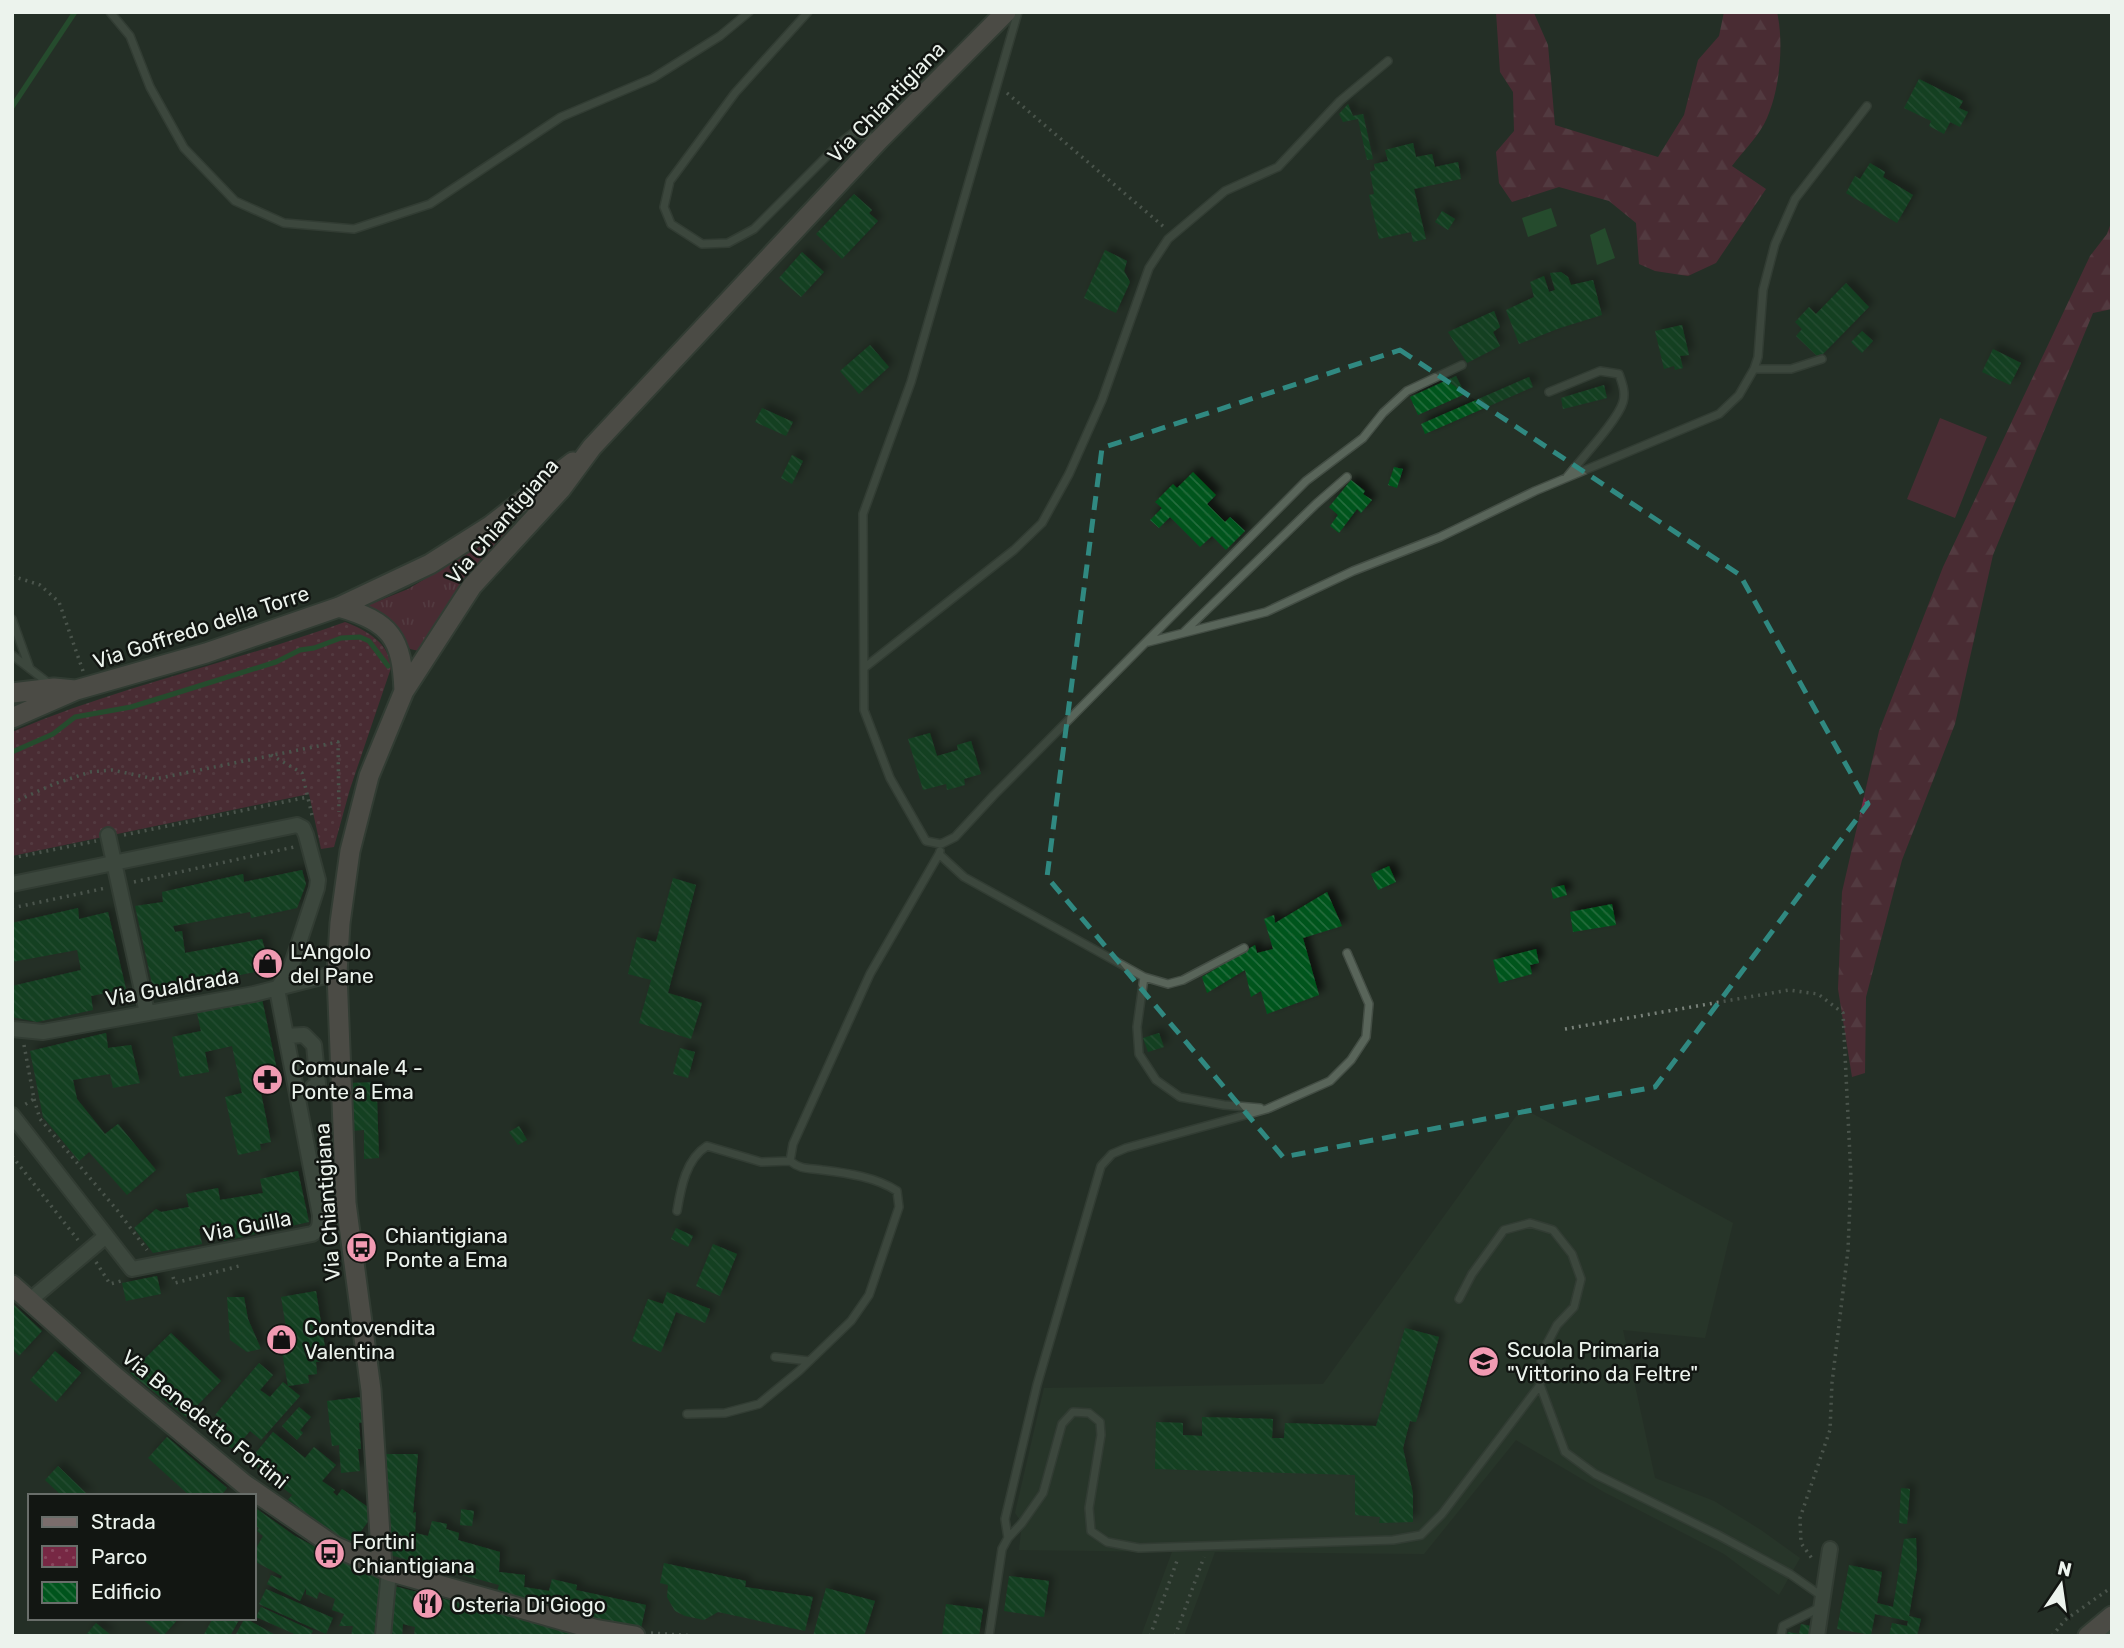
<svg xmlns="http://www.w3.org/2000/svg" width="2124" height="1648" font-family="Rubik,sans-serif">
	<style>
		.built { fill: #2c3c2e }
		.grass { fill: url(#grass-tufts) }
		.forest { fill: url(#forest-firs) }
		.park { fill: url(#park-dots) }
		.garden { fill: #772844 }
		.water { fill: #266e35 }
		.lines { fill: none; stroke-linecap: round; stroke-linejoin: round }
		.stream { stroke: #266e35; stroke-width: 5 }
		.building { fill: url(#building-back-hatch); filter: url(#shadow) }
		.lane-casing { stroke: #434d44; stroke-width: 10 }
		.street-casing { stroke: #434d44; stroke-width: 18 }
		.secondary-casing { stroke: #434d44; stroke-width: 23 }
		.path { stroke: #79827a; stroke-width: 3.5; stroke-dasharray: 2 5; stroke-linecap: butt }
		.lane { stroke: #59655a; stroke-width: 7 }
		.street { stroke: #59655a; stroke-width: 14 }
		.secondary { stroke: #7b6d6c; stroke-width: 19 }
		.marked { fill: none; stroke: #308981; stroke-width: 5; stroke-dasharray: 14 9; stroke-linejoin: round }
		.labels { text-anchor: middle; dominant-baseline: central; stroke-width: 5; stroke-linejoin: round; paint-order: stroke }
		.street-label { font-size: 21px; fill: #ecf3ed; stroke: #121612 }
		.poi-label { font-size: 21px; fill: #ecf3ed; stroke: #121612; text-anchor: start }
	</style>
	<defs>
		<pattern id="grass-tufts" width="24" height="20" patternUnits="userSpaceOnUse" patternTransform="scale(1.75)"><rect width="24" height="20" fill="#772844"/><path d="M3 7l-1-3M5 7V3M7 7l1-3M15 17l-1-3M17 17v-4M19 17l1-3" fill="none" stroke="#8a485f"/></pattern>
		<pattern id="forest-firs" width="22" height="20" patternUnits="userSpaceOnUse" patternTransform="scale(1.75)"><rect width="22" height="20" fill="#772844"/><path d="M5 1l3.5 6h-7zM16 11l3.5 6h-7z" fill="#8a485f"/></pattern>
		<pattern id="park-dots" width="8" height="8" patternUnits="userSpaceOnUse" patternTransform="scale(1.75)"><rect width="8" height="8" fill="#772844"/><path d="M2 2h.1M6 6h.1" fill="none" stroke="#8a485f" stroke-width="1.8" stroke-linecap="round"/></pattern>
		<pattern id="building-back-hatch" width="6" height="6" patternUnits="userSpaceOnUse" patternTransform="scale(1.75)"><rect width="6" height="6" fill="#00541c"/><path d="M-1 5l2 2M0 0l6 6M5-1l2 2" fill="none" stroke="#256d3d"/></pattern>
		<filter id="shadow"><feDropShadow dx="5.5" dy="-5.5" stdDeviation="3.5" flood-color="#0009"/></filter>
	</defs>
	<rect width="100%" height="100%" fill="#253026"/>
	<path class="built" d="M1522,1108l211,115 -28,115 -82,-8 32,148 59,23 47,29 39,28 -21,37 -55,-41 -120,-62 -88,-52 -92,114 -209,-2 -31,84h-43l31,-84 -153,-2 3,-27 -7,-10 29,-125 279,-4z"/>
	<path class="grass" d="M507,530l3,4 -91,117 -9,-2c-12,-21 -23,-33 -46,-42l44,-18z"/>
	<path class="forest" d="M1496,12l38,1 14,32 7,80 103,32 26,-42 14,-55 21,-24 5,-24h53c7,30 3,77 -10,106 -7,17 -24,33 -35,48l34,23 -50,74 -28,13 -33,-5 -16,-7 -3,-41 -27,-22 -50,-14 -47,15 -13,-19 -3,-31 18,-21 -1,-39 -13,-20z
		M2112,220v89l-19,4 -100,242 -38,169 -53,136 -36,137 -1,76 -13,4 -14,-88 4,-97 37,-161 64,-164 147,-311 17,-22z"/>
	<path class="park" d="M345,622c21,8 45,21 46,46l-41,121 -16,58 -13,2 -12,-55 -297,62v-124c108,-46 223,-70 333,-110z"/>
	<path class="garden" d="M1940,418l47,19 -32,81 -48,-19z"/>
	<path class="water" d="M1551,208l6,18 -29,11 -6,-19z
		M1605,228l10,30 -18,7 -7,-30z"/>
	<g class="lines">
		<path class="stream" d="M12,107l63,-95
			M12,752l41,-18 22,-17 56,-10 39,-12 106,-33 24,-12 14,-2 27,-10 19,-1 9,4 19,25"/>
	</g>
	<path class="building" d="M1919,79l44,22 -4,7 9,4 -8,15 -10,-5 -6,12 -15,-8 2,-5 -27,-13z
		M1348,104l5,12 10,-2 10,45 -6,1 -9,-41 -15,3 -4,-8z
		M1413,143l3,14 16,-3 3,13 23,-5 3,17 -47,10 12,50 -13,3 -2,-10 -32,7 -10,-44 5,-1 -4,-22 5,-2 -1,-6 14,-3 -3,-11z
		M1870,163l15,9 -2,5 30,18 -16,28 -51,-30 9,-17 5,3z
		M854,194l18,16 -3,3 9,8 -36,38 -26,-25z
		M1442,211l13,8 -7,11 -13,-8z
		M1105,250l22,11 -3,10 6,11 -14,31 -32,-15z
		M802,252l22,20 -23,25 -22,-19z
		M1561,272l7,5 3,8 22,-5 9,35 -42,13 -41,16 -13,-34 28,-13 -4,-15 14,-6 5,16 6,-2 -5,-17z
		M1846,283l23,24 -50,51 -23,-22 6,-7 -7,-7 14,-15 7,7z
		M1494,311l6,16 -7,5 7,14 -33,17 -19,-31z
		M1682,325l7,30 -9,1 3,12 -8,2 -1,-4 -10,3 -9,-38z
		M1862,331l11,10 -11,12 -11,-11z
		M870,345l19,22 -30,27 -19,-23z
		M1993,349l28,14 -11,22 -28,-13z
		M1456,376l9,18 -47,21 -8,-18z
		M1529,377l4,10 -108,47 -4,-10z
		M1604,385l3,13 -44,11 -2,-11z
		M762,408l31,14 -7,14 -31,-14z
		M792,455l11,6 -11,23 -11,-6z
		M1394,467l9,2 -6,19 -9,-3z
		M1193,472l23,23 -9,9 18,18 5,-5 15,14 -19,19 -14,-14 -12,11 -30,-30 -11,11 -9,-8 12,-12 -7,-6 18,-18 4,4z
		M1351,480l14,11 -2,3 9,6 -11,13 -4,-4 -18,24 -9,-7 8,-11 -9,-8z
		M930,733l7,23 21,-6 -1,-5 14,-4 10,33 -17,5 1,6 -18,5 -1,-6 -23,6 -15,-51z
		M1389,866l7,16 -18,8 -7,-16z
		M302,870l4,14 -9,24 -46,10 -1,-6 -77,14 2,6 7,-1 3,22 77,-14 4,14 12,14 -124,26 -19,-87 28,-4 -1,-10 81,-18 1,8z
		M673,878l23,7 -28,108 34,10 -11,36 -52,-16 12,-43 -23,-6 9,-37 19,5z
		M1564,885l3,10 -14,4 -2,-11z
		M1327,892l15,34 -39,12 16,57 -52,19 -6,-23 -10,6 -6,-27 -38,23 -5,-16 53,-32 2,8 16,-4 -9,-30 10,-4 1,8z
		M1612,904l4,21 -43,7 -3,-20z
		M78,908l1,11 29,-7 18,77 -35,7 2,14 -56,12 -25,-5v-31l69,-16 -4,-20 -65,12v-39z
		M1536,949l3,14 -9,2 2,9 -33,9 -6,-23z
		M262,999l19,90 -20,4 10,49 -11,2 1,6 -23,5 -13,-58 17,-4 -10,-47 -27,6 4,20 -29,5 -8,-40 29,-6 -4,-18z
		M106,1033l2,15 23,-3 9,38 -27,5 -3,-14 -37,6 4,19 28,35 13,-10 38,46 -29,25 -38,-43 -10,9 -36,-44 -13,-66z
		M1159,1033l5,14 -16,5 -5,-14z
		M680,1048l15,4 -7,26 -15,-4z
		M381,1082v15l-4,1 2,60 -15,1v-29l-13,1 -2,-48z
		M519,1126l8,14 -9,5 -9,-13z
		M298,1171l11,51 -85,19 -1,-15 -24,3 3,15 -49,9 -19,-25 22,-19 5,3 28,-5 -3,-13 32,-6 2,12 43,-7 -3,-14z
		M676,1228l17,8 -5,11 -17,-8z
		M713,1244l24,10 -17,42 -24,-10z
		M157,1276l4,18 -35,7 -4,-18z
		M316,1291l11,69 -11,2 1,12 -9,1 1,8 -21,3 -7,-39 8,-1 -8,-49z
		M667,1292l43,17 -5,14 -29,-11 -15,40 -29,-11 16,-42 15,5z
		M227,1297h17l4,22 13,30 -14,3 -17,-12z
		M12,1303l30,28 -23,25 -7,-7z
		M1405,1328l34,9 -23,85 -6,-1 -7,27 10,46v28l-34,1 1,-6 -25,-2v-40l-200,-6 1,-47 27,1v12l19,1v-19l71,2 -1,19h12l1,-15 91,3z
		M171,1333l50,48 -35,36 -56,-44z
		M55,1351l26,22 -25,29 -26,-22z
		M259,1363l14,12 -13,15 10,7 13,-15 17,14 -39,44 -11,-9 -16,19 -14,-10 5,-6 -9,-7 6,-8 -7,-4z
		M362,1397l3,25 -6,1 2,26h-3l2,22 -19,2 -2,-28 -7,1 -5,-45z
		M299,1407l12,10 -11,13 3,3 -6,7 -15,-14z
		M273,1432l32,26 9,-11 22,18 -14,16 13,9 -2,2 4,4 5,-7 33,23 -24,33 -63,-45 4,-5 -43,-34z
		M167,1437l60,51 -6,8h-31l-42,-38z
		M385,1454h33l-5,59 3,-1 -1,21 13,3 4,-15 15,3 -1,5 13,4 -1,7 42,12 -1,20 26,3 -1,12 25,4 3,-12 25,6 -1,5 70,15 -6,28 -145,-34 4,-14 -109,-30z
		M58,1466l31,30h-27l-17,-16z
		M1901,1488l9,1 -3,35 -8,-1z
		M254,1507l41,29 48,26 43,19 -8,55h-27l2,-10h-14l5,-12 -12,-4 3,-11 -16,-7 -2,7 -11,-5v-6l-6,13 -33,-17 4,-9 10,4 1,-3 -28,-15v-9l9,-16 -6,-5 2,-3 -5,-3z
		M461,1509l13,2 -2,15 -12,-1z
		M1916,1538l1,30 -8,48 12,3 -4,17h-28l3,-13 15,3 1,-5 -33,-7 -4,21 -34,-6 12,-64 33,7 -5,31 16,4 11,-68z
		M664,1563l82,18 -1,6 68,10 -8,34 -87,-19 -14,8 -19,-4 -10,-5 -3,-5 -5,-9 1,-12 -8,-2z
		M1009,1576l40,5 -5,36 -40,-6z
		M390,1585l178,46 11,5h-165l1,-9 -12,-3 -1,12h-16z
		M826,1588l49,13 -11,35h-51z
		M266,1589l67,29 -7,16 -67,-30z
		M946,1604l37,5 -4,27h-37z
		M261,1607l52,24 -3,5h-11l-43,-19z
		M141,1618h38l-16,18z
		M213,1618h27l-10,18h-27z
		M245,1618l32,18h-42z
		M96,1623l16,13h-27z
		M1801,1624l14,3 -2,9h-26l1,-4 11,2z"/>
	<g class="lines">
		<defs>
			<path id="lane" d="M110,12l20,24 20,51 34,61 51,53 49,22 70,6 76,-25 131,-87 92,-39 67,-42 29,-24
				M808,12l-73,81 -65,88 -6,26 7,17 31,20 26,-1 26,-14 86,-86 13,-10 23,5
				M1018,12l-107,370 -48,132 1,196 26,68 36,63 15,3 14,-7 39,-42 312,-314 57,-43 20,-25 24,-22 55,-26
				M1754,369h37l31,-10
				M1549,392l51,-21 19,3c3,9 7,18 4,28 -5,18 -43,58 -56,75
				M12,619l18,50
				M1183,633l133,-129 31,-27
				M1148,642l118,-30 87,-41 87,-34 95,-46 184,-77 20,-19 15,-26 4,-12 5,-67 12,-46 20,-45 72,-93
				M12,655l39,30
				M864,668l150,-118 28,-27 27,-49 33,-74 47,-132 19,-29 57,-48 53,-24 62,-66 48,-40
				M940,851l-1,3 25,23 180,100 24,7 15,-4 61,-32
				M1144,977l-7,50 2,27 17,26 24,17 44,8 36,3
				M677,1211c4,-24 9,-52 30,-65l54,16 29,-1
				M1459,1299l13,-25 32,-44 26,-7 23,7 19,24 9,25 -7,28 -17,18 -16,30 -1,30 25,67 30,22 123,61 72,39 33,23
				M775,1357l34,4
				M687,1414l38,-1 34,-9 40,-33 52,-50 18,-26 30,-88 -2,-16c-21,-14 -50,-18 -75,-21 -13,-2 -21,0 -32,-9l3,-17 77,-170 69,-120
				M1008,1538l-3,-19 32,-134 64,-219 11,-12 14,-6 141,-39 63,-28 21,-21 15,-23 3,-33 -22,-51
				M2099,1628l12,8
				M989,1636l13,-87 6,-11 14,-15 21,-30 19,-69 11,-12 16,1 11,9 1,13 -12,73 2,23 16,11 32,6 254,-8 28,-5 21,-21 98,-129
				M1781,1636l2,-10 38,-19"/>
			<path id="street" d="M108,835l39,178
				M12,884l285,-59 6,3 3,7 12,45 -1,8 -27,82 -13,19
				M12,1029l31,3 211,-38 83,-21
				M286,1036l18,-1 10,10 4,39 -5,3
				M12,1115l120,154 180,-35c8,-4 8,-10 8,-19l-43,-226
				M29,1301l77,-65
				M383,1636l6,-65
				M1817,1636l13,-87"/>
			<path id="secondary" d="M339,607c52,15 63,31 65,84
				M12,693l42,-5 21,2
				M12,718l64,-28 130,-37 133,-46 91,-43 60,-38 83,-64
				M12,1285l100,89 132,110 90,62 55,25 205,58 41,7
				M382,1568l-11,-178 -25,-187 -9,-230 3,-50 10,-72 19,-75 35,-85 68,-105 89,-97 31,-42 288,-308 126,-127
				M2088,1636l24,-20"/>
		</defs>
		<use href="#lane" class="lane-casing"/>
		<use href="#street" class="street-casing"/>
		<use href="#secondary" class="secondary-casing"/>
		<path class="path" d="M1007,93l157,134
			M12,576l28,9 19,17 24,69
			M271,755l31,18 10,42
			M12,803l42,-19 36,-12 22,-2 43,9 183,-37 1,70
			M124,835l184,-38
			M12,858l84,-17
			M134,882l160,-35
			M12,908l94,-20
			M1565,1029l224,-39 29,4 25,19 8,165 -3,72 -16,133 -2,47 -30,88 1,25 12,17
			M24,1045l10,54 -10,6
			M34,1099l6,20 77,91 30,40
			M12,1156l66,84
			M96,1262l14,22 11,-3
			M173,1277l2,6 64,-17
			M651,1633l45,3
			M1150,1636l28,-78
			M1175,1636l29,-79
			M2052,1636l13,-16 47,-33"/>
		<use href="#lane" class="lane"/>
		<use href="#street" class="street"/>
		<use href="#secondary" class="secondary"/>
	</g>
	<path d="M0 0H2124V1648H0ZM1400,350l340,225 128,229 -213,283 -372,70 -236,-280 55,-429z" fill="#253026" fill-opacity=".55" fill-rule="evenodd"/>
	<path class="marked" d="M1400,350l340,225 128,229 -213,283 -372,70 -236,-280 55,-429z"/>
	<defs>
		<symbol id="shop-disc" viewBox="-11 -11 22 22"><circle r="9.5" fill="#f19ab2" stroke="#121612"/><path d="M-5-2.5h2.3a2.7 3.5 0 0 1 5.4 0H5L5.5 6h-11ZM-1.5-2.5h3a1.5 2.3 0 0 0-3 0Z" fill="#111"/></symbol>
		<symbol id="pharmacy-disc" viewBox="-11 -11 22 22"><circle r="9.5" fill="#f19ab2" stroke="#121612"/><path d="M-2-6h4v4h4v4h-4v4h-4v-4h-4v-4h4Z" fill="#111"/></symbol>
		<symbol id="bus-disc" viewBox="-11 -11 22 22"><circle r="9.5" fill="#f19ab2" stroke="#121612"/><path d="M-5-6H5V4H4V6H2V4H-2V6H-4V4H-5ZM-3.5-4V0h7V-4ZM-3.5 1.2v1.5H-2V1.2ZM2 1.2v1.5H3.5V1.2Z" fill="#111"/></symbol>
		<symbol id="school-disc" viewBox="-11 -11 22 22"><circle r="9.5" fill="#f19ab2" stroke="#121612"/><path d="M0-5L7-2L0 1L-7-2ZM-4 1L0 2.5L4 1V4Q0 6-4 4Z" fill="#111"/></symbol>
		<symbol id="restaurant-disc" viewBox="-11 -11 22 22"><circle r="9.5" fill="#f19ab2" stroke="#121612"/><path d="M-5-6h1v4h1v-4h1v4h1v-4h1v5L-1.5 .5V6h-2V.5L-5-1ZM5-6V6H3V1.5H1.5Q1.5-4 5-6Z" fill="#111"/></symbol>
	</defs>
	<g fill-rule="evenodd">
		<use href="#shop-disc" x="250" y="946" width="35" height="35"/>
		<use href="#pharmacy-disc" x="250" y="1062" width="35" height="35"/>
		<use href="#bus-disc" x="344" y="1230" width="35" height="35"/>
		<use href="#shop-disc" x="264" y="1322" width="35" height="35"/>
		<use href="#school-disc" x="1466" y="1344" width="35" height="35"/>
		<use href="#bus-disc" x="312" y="1536" width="35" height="35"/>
		<use href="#restaurant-disc" x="410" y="1586" width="35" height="35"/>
	</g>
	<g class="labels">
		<g class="street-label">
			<text transform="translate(886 102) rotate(-46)">Via Chiantigiana</text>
			<text transform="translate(502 521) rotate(-49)">Via Chiantigiana</text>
			<text transform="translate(201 627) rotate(-18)">Via Goffredo della Torre</text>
			<text transform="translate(172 987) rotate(-10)">Via Gualdrada</text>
			<text transform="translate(327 1202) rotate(-94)">Via Chiantigiana</text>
			<text transform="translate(247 1226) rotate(-11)">Via Guilla</text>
			<text transform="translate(205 1419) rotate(39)">Via Benedetto Fortini</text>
		</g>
		<g class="poi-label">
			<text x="290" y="951">L'Angolo<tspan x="290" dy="24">del Pane</tspan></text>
			<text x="291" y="1067">Comunale 4 -<tspan x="291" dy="24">Ponte a Ema</tspan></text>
			<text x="385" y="1235">Chiantigiana<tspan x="385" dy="24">Ponte a Ema</tspan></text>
			<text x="304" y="1327">Contovendita<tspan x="304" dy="24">Valentina</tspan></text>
			<text x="1507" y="1349">Scuola Primaria<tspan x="1507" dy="24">"Vittorino da Feltre"</tspan></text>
			<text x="352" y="1541">Fortini<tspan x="352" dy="24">Chiantigiana</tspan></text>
			<text x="451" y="1604">Osteria Di'Giogo</text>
		</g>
	</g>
	<rect width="2124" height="1648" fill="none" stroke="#ecf3ed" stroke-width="28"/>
	<rect x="28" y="1494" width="228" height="126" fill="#121612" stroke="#696e6a" stroke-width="2"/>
	<rect x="42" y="1517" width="35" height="10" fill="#7b6d6c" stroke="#696e6a" stroke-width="2"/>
	<text x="91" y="1529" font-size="21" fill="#ecf3ed">Strada</text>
	<rect x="42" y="1546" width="35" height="21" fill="url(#park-dots)" stroke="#696e6a" stroke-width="2"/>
	<text x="91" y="1564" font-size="21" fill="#ecf3ed">Parco</text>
	<rect x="42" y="1582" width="35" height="21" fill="url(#building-back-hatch)" stroke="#696e6a" stroke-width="2"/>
	<text x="91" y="1599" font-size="21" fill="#ecf3ed">Edificio</text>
	<g transform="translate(2061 1585) rotate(13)" stroke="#121612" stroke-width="5" paint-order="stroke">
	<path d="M0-5L12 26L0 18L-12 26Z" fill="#ecf3ed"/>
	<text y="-10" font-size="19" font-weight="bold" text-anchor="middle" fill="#ecf3ed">N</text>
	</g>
</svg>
